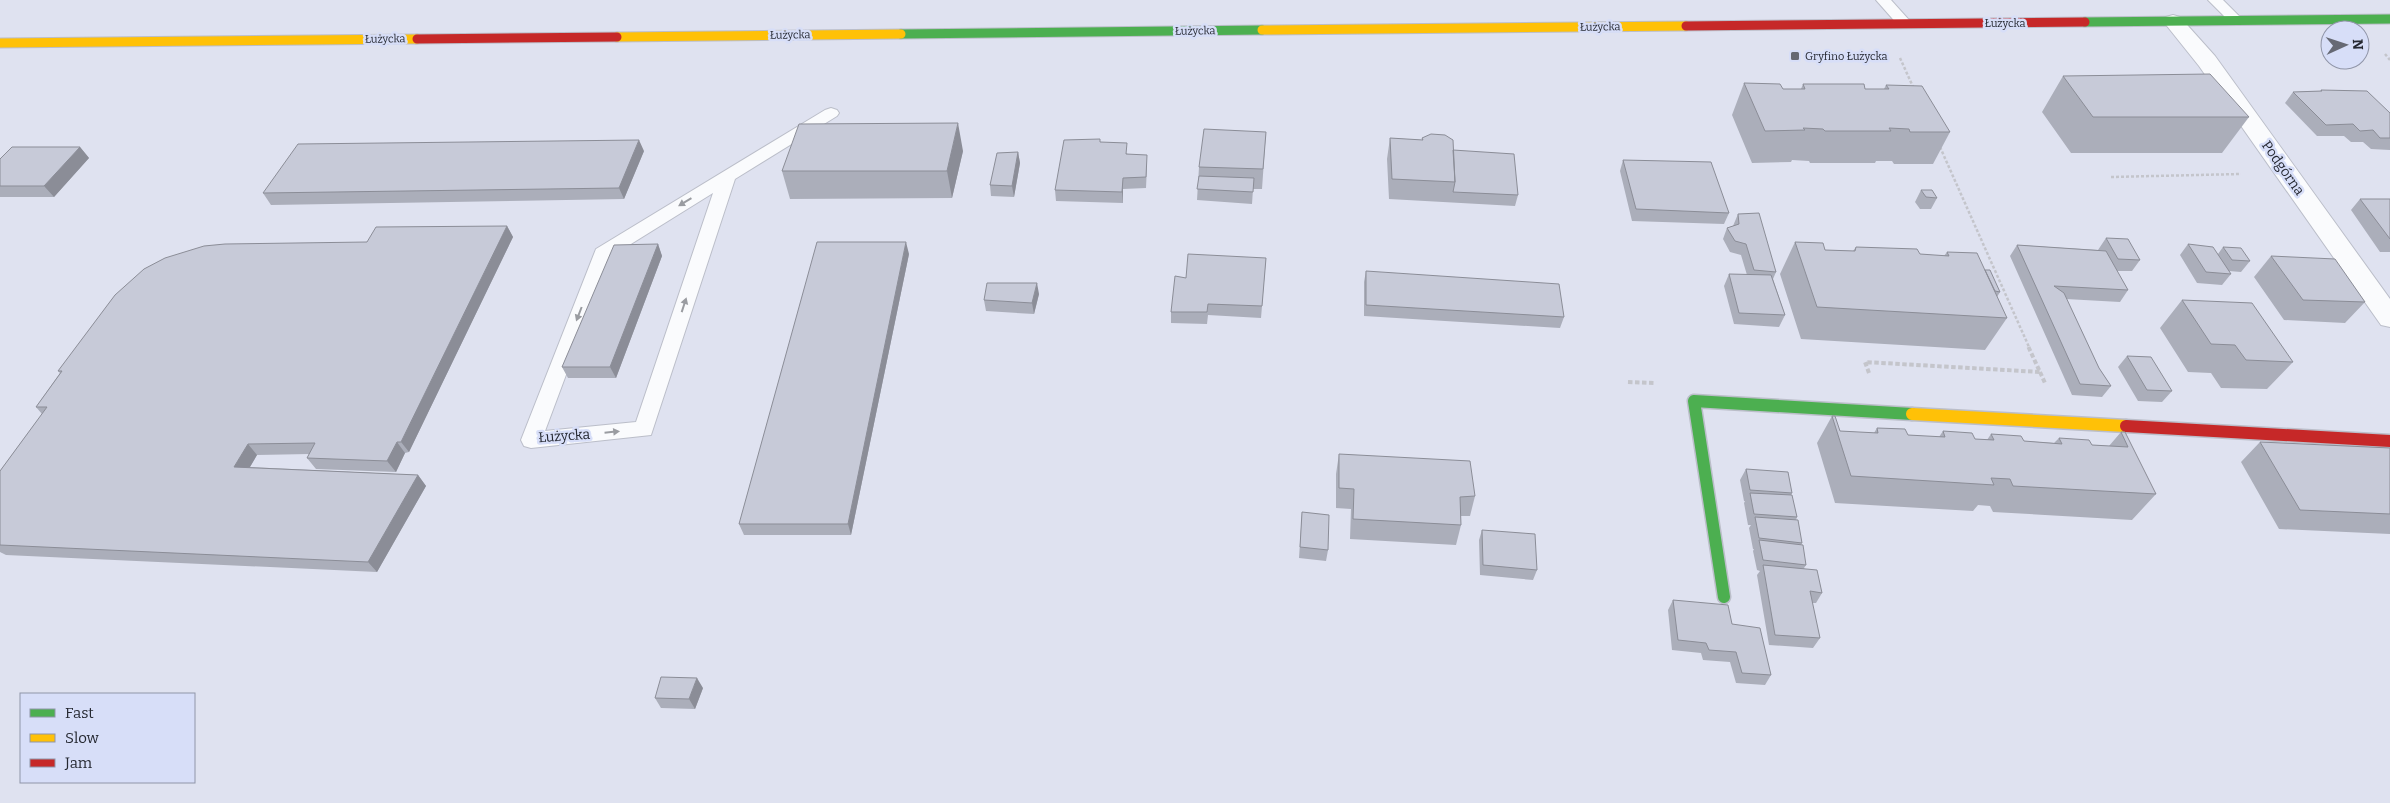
<svg xmlns="http://www.w3.org/2000/svg" width="2390" height="803" font-family="Bitter,serif">
	<style>
		.lines { fill: none; stroke-linecap: round; stroke-linejoin: round }
		.lane-casing { stroke: #bbbec9; stroke-width: 2 }
		.street-casing { stroke: #bbbec9; stroke-width: 2 }
		.fast-far1-casing { stroke: #bbbec9; stroke-width: 11 }
		.fast-casing { stroke: #bbbec9; stroke-width: 15 }
		.slow-far1-casing { stroke: #bbbec9; stroke-width: 11 }
		.slow-casing { stroke: #bbbec9; stroke-width: 15 }
		.jam-far1-casing { stroke: #bbbec9; stroke-width: 11 }
		.jam-casing { stroke: #bbbec9; stroke-width: 15 }
		.path-far1 { stroke: #c4c5cb; stroke-width: 2.5; stroke-dasharray: 3 2; stroke-linecap: butt }
		.path { stroke: #c4c5cb; stroke-width: 4; stroke-dasharray: 4.5 2.5; stroke-linecap: butt }
		.lane { fill: #fafbfd; fill-rule: evenodd }
		.street { fill: #fafbfd; fill-rule: evenodd }
		.fast-far1 { stroke: #4caf50; stroke-width: 9 }
		.fast { stroke: #4caf50; stroke-width: 12 }
		.slow-far1 { stroke: #ffc107; stroke-width: 9 }
		.slow { stroke: #ffc107; stroke-width: 12 }
		.jam-far1 { stroke: #c62828; stroke-width: 9 }
		.jam { stroke: #c62828; stroke-width: 12 }
		.wall { fill: #abaeba }
		.shaded-wall { fill: #8b8d97 }
		.building { fill: #c7cad8; stroke: #8b8d97 }
		.oneway { fill: #9a9ca1 }
		.poi-dot { fill: #666974; stroke: #d7def8; stroke-width: 2 }
		.labels { text-anchor: middle; dominant-baseline: central; stroke-width: 5; stroke-linejoin: round; paint-order: stroke }
		.far-street-label { font-size: 11px; fill: #252831; stroke: #d7def8 }
		.far-poi-label { font-size: 11px; fill: #252831; stroke: #d7def8; text-anchor: start }
		.street-label { font-size: 14px; fill: #252831; stroke: #d7def8 }
	</style>
	<rect width="100%" height="100%" fill="#dfe2f0"/>
	<g class="lines">
		<defs>
			<path id="lane" d="M1876,0h15l18,20 2,3 -2,3h-10z
				M2208,0h15l20,20 -2,3h-10z
				M831,108l6,2 2,3 -2,3 -102,63 -84,256 -120,13 -7,-2 -3,-6 75,-191 229,-139zM713,193l-77,229 -91,9 65,-174z"/>
			<path id="street" d="M2173,15l7,2 35,39 175,243v28l-9,-2 -182,-259 -36,-45 3,-4z"/>
			<path id="fast-far1" d="M2085,22l305,-3
				M901,34l361,-4"/>
			<path id="fast" d="M1724,597l-30,-196 218,13"/>
			<path id="slow-far1" d="M1262,30l424,-4
				M617,37l284,-3
				M0,43l417,-4"/>
			<path id="slow" d="M1912,414l214,12"/>
			<path id="jam-far1" d="M1686,26l399,-4
				M417,39l200,-2"/>
			<path id="jam" d="M2126,426l264,15"/>
		</defs>
		<use href="#lane" class="lane-casing"/>
		<use href="#street" class="street-casing"/>
		<use href="#fast-far1" class="fast-far1-casing"/>
		<use href="#fast" class="fast-casing"/>
		<use href="#slow-far1" class="slow-far1-casing"/>
		<use href="#slow" class="slow-casing"/>
		<use href="#jam-far1" class="jam-far1-casing"/>
		<use href="#jam" class="jam-casing"/>
		<path class="path-far1" d="M2385,54l5,6
			M1900,58l14,31
			M1940,147l89,200
			M2111,177l130,-3"/>
		<path class="path" d="M2040,372l5,11
			M1869,373l-4,-11 175,10 -12,-26
			M1628,382l28,1"/>
		<use href="#lane" class="lane"/>
		<use href="#street" class="street"/>
		<use href="#fast-far1" class="fast-far1"/>
		<use href="#fast" class="fast"/>
		<use href="#slow-far1" class="slow-far1"/>
		<use href="#slow" class="slow"/>
		<use href="#jam-far1" class="jam-far1"/>
		<use href="#jam" class="jam"/>
	</g>
	<path class="wall" d="M2063,76l186,41 -27,36h-151l-29,-41z
		M1744,83l39,6h18l2,-5 62,5h19l2,-4 64,47 -17,32h-39l-2,-3h-16l-1,2h-65l-1,-2 -17,-1 -1,2 -39,1 -20,-48z
		M2321,90l69,23v37l-19,-1 -8,-7h-12l-7,-6h-27l-32,-33 8,-11 27,-1z
		M1266,132l-4,57h-9l-1,15 -55,-4 2,-33z
		M1390,138l32,2v-2l31,12 65,45 -3,11 -126,-7 -2,-40z
		M1100,142l28,12 19,12 -1,22 -23,1v14l-67,-2 -1,-11z
		M80,147l9,11 -35,39h-54v-38z
		M644,151l-20,48 -353,6 -8,-12z
		M963,151l-11,47 -162,1 -8,-28z
		M1018,152l2,11 -6,34 -23,-1 -1,-11z
		M1623,160l106,53 -5,11 -92,-3 -12,-50z
		M1921,190l16,8 -6,11h-11l-5,-7z
		M2360,199h30v53h-10l-29,-42z
		M1738,214l38,58 -3,7 12,36 -6,12 -45,-3 -10,-38 5,-12 18,1 -6,-20 -11,-3 -7,-13 4,-11 6,-2z
		M507,226l6,11 -104,215 -4,1 -9,19 -80,-3 -9,-11 2,-4 -52,1 -7,12 168,8 8,11 -49,86 -371,-17 -6,-3v-81l42,-57 -6,-7 24,-34 -2,-2 309,-129z
		M2106,238l34,22 -8,11h-15l11,19 -8,12 -54,-3 33,69 12,18 -9,11 -30,-2 -62,-139 7,-11 81,5z
		M1795,242l30,8 28,1 3,-4 64,7 24,2 3,-4 38,18 15,22 -3,5 10,21 -22,32 -184,-11 -21,-65z
		M658,244l4,12 -46,122h-48l-6,-11z
		M2188,244l30,10 5,-7 27,14 -9,11 -12,-1 2,3 -9,11 -25,-2 -17,-28z
		M909,254l-58,281h-107l-5,-11z
		M2271,256l94,46 -20,21 -61,-3 -30,-43z
		M1266,258l-5,60 -53,-3 -1,9 -36,-1v-11l15,-34z
		M1366,271l198,46 -4,11 -196,-12v-34z
		M1039,294l-5,20 -48,-3 -2,-11z
		M2182,300l111,62 -26,27 -46,-1 -10,-15 -23,-1 -28,-44z
		M2127,356l45,35 -10,11 -24,-1 -20,-34z
		M1832,416l8,15 34,2 3,-5 31,7 31,2 4,-6 32,8 12,1 4,-6 33,7 30,2 5,-5 33,7 17,1 12,-14 35,62 -24,26 -139,-8 -3,-6 -12,-1 -5,6 -138,-8 -18,-60z
		M2260,442l130,6v86l-111,-5 -38,-67z
		M1339,454l136,42 -5,20h-9v9l-5,20 -106,-6 1,-30 -15,-1v-34z
		M1746,469l46,24 -1,2 6,22 -1,3 6,23 -1,2 5,20 -2,3 18,25 -6,10h-4l8,35 -7,10 -44,-3 -12,-70 3,-4 -3,-1 -4,-19 1,-2h-1l-4,-21 2,-3h-3l-4,-22 1,-2h-1l-4,-21z
		M1302,512l26,38 -2,11 -27,-3z
		M1482,530l55,40 -4,10 -53,-5 -1,-35z
		M1673,600l59,24 39,51 -6,10 -29,-2 -6,-21 -27,-2 -2,-7 -29,-3 -4,-40z
		M703,688l-8,21 -34,-1 -6,-10z"/>
	<path class="shaded-wall" d="M958,123l5,28 -11,47 -5,-27z
		M639,140l5,11 -20,48 -5,-11z
		M80,147l9,11 -35,39 -10,-11z
		M1018,152l2,11 -6,34 -2,-11z
		M1123,178v25l-1,-11z
		M507,226l6,11 -104,215 -8,-10z
		M906,242l3,12 -58,281 -3,-11z
		M658,244l4,12 -46,122 -6,-11z
		M1037,283l2,11 -5,20 -2,-11z
		M397,442l8,11 -9,19 -9,-11z
		M248,444l9,11 -13,22 -10,-10z
		M418,475l8,11 -49,86 -9,-10z
		M697,678l6,10 -8,21 -6,-10z"/>
	<path class="building" d="M2210,74l39,43h-156l-30,-41z
		M1744,83l36,1 3,5h22l-2,-5h61l1,5h24l-3,-4 36,1 28,46h-40l-1,-3 -20,-1 2,3h-66l-2,-2 -20,-1 2,2 -40,1z
		M2321,90l46,1 23,22v25h-10l-7,-8 -13,1 -7,-7 -27,1 -33,-33 29,-1z
		M958,123l-11,48h-165l17,-47z
		M1204,129l62,3 -3,37 -64,-2z
		M1431,134l14,1 8,5 2,42 -63,-3 -2,-41 33,2 -1,-2z
		M1100,139v3l27,1 -1,11 21,1 -1,22 -23,1 -1,14 -67,-2 9,-50z
		M639,140l-20,48 -356,5 35,-49z
		M12,147h68l-36,39h-44v-27z
		M1453,150l61,4 4,41 -65,-3 2,-10z
		M1018,152l-6,34 -22,-1 7,-32z
		M1623,160l88,2 18,51 -93,-4z
		M1199,176l55,2 -1,14 -56,-3z
		M1921,190h11l5,8 -11,-1z
		M2360,199h30v40z
		M1759,213l17,59 -22,-2 -8,-26 -11,-3 -8,-13 12,-4 -1,-10z
		M507,226l-106,216h-4l-10,19 -80,-3 8,-15 -67,1 -14,23 184,8 -50,87 -368,-17v-74l47,-64h-11l26,-36h-4l57,-76 29,-26 21,-11 39,-12 21,-2 142,-2 9,-15z
		M2106,238l22,1 12,21 -22,-1z
		M817,242h89l-58,282h-109z
		M1795,242l28,1 2,7 30,1 1,-4 61,2 3,5 29,2 -2,-4 30,1 30,65 -190,-11z
		M658,244l-48,123h-48l52,-122z
		M2188,244l25,3 18,27 -25,-2z
		M2017,245l89,6 22,39 -74,-4 10,7 35,75 12,18 -31,-2z
		M2223,247l18,1 9,13 -18,-1z
		M1188,254l78,4 -4,48 -54,-2 -1,8h-36l4,-36 11,2z
		M2271,256l64,3 30,43 -62,-2z
		M1985,270h5l10,22 -5,-1z
		M1366,271l193,13 5,33 -198,-12z
		M1729,274l42,1 14,40 -46,-2z
		M987,283h50l-5,20 -48,-3z
		M2182,300l70,3 41,59 -47,-2 -11,-15 -24,-1z
		M2127,356l24,1 21,34 -25,-1z
		M1832,416h3l5,15 38,2 -1,-5 28,1 3,6 37,2 -2,-6 29,2 3,6 19,1 -3,-6 30,2 3,5 38,3 -3,-6 30,2 3,5 36,2 -7,-15h4l31,62 -143,-8 -3,-7 -19,-1 3,7 -143,-9z
		M2260,442l130,6v66l-90,-4z
		M1339,454l131,7 5,35 -15,1 1,28 -108,-6 1,-30 -15,-1z
		M1746,469l42,3 4,21 -42,-3z
		M1750,493l42,2 5,22 -43,-3z
		M1302,512l27,3 -1,35 -28,-3z
		M1755,517l43,3 4,23 -43,-5z
		M1482,530l53,4 2,36 -54,-5z
		M1759,540l44,5 3,20 -43,-5z
		M1763,565l54,5 5,23 -12,-2 10,47 -45,-3z
		M1673,600l55,5 4,19 28,4 11,47 -29,-2 -6,-21 -27,-2 -3,-7 -28,-3z
		M661,677l36,1 -8,21 -34,-1z"/>
	<defs><path id="oneway-solid" d="M-6-.8H1V-3.2L6.5 0L1 3.2V.8H-6Z" transform="scale(1.25)"/></defs>
	<g class="oneway">
		<use href="#oneway-solid" transform="translate(685 202) rotate(149)"/>
		<use href="#oneway-solid" transform="translate(684 305) rotate(-72)"/>
		<use href="#oneway-solid" transform="translate(579 314) rotate(111)"/>
		<use href="#oneway-solid" transform="translate(612 432) rotate(-6)"/>
	</g>
	<rect class="poi-dot" x="1790" y="51" width="10" height="10" rx="2.5"/>
	<g class="labels">
		<g class="far-street-label">
			<text x="2005" y="23">Łużycka</text>
			<text transform="translate(1600 27) rotate(-1)">Łużycka</text>
			<text transform="translate(1195 31) rotate(-1)">Łużycka</text>
			<text transform="translate(790 35) rotate(-1)">Łużycka</text>
			<text transform="translate(385 39) rotate(-1)">Łużycka</text>
		</g>
		<g class="far-poi-label">
			<text x="1805" y="56">Gryfino Łużycka</text>
		</g>
		<g class="street-label">
			<text transform="translate(2283 168) rotate(55)">Podgórna</text>
			<text transform="translate(564 436) rotate(-4)">Łużycka</text>
		</g>
	</g>
	<rect x="20" y="693" width="175" height="90" fill="#d7def8" stroke="#9095a8"/>
	<rect x="30" y="709" width="25" height="8" fill="#4caf50" stroke="#9095a8"/>
	<text x="65" y="718" font-size="15" fill="#252831">Fast</text>
	<rect x="30" y="734" width="25" height="8" fill="#ffc107" stroke="#9095a8"/>
	<text x="65" y="743" font-size="15" fill="#252831">Slow</text>
	<rect x="30" y="759" width="25" height="8" fill="#c62828" stroke="#9095a8"/>
	<text x="65" y="768" font-size="15" fill="#252831">Jam</text>
	<g transform="translate(2345 45) rotate(87)"><circle r="24" fill="#d7def8" stroke="#9095a8"/>
	<path d="M0-4L9 19L0 12L-9 19Z" fill="#666974"/>
	<text y="-8" font-size="14" font-weight="bold" text-anchor="middle" fill="#252831">N</text>
	</g>
</svg>
